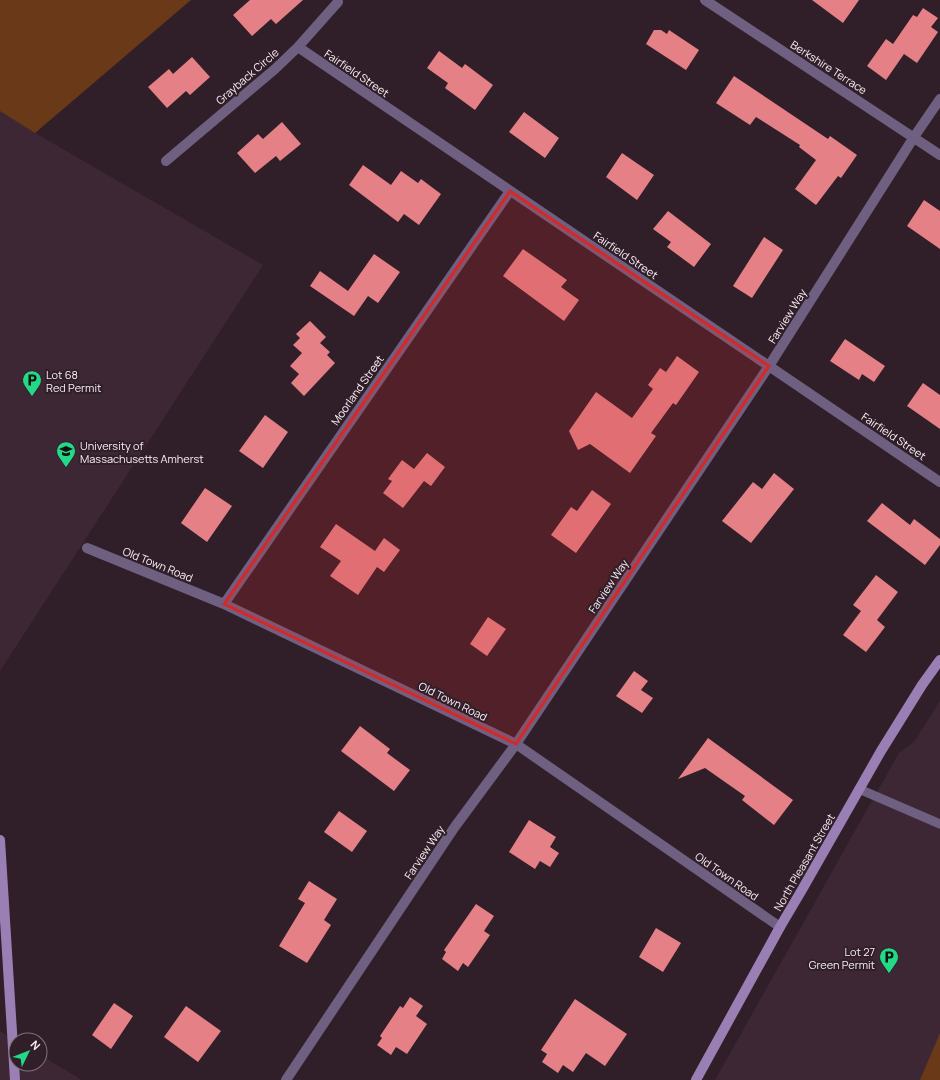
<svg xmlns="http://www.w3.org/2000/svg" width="940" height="1080" font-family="Manrope,sans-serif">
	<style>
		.built { fill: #3e2735 }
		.green { fill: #6a3918 }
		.building { fill: #e48086 }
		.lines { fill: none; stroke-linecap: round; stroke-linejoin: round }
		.service { stroke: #6f5f80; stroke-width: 9 }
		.minor { stroke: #6f5f80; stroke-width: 10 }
		.secondary { stroke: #9a7fb4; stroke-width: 10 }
		.marked { fill: #d62828; fill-opacity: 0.2; stroke: #d62828; stroke-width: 3; stroke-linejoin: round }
		.labels { text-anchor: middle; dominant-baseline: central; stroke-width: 4; stroke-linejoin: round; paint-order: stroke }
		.street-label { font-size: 11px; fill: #fbeef5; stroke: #301f29 }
		.poi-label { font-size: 11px; fill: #fbeef5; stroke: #301f29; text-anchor: start }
	</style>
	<rect width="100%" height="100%" fill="#301f29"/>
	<path class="built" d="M0,0h182l-147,133 228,132 -263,406z
		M940,701v379h-225l181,-322 3,-5 15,-11z
		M0,1031l16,10v23h24v-9l42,25h-82z"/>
	<path class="green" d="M0,0h191l-156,133 -35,-22z
		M940,1033v47h-20z"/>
	<path class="building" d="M250,0h53l-27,24 -5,-5 -19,17 -19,-21z
		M812,0h47l-16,23z
		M923,8l15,10 -7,9 7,5 -21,31 -13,-9 -18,26 -19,-14 19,-27 7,5 20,-29 4,2z
		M654,30h7l6,4 2,-4 30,20 -13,20 -40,-26z
		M439,51l23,17 3,-4 28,21 -18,25 -30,-22 3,-5 -21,-15z
		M192,57l18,20 -20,18 -4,-4 -19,17 -19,-21 21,-18 4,5z
		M734,76l94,63 2,-3 27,19 -16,23 -3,-2 -22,29 -21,-16 21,-29 -17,-13 1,-2 -44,-28 -6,8 -34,-22z
		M524,112l35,26 -14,20 -36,-26z
		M282,122l19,22 -21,17 -4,-5 -21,17 -18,-20 21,-19 5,5z
		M622,153l32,22 -17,25 -31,-23z
		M363,165l28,20 10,-14 17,12 3,-4 20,15 -22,31 -15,-11 -6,8 -49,-37z
		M924,200l16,11v38l-33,-23z
		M668,211l43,33 -17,23 -27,-20 4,-5 -18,-13z
		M764,237l19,13 -31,48 -19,-12z
		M523,249l44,31 -6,7 18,13 -15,21 -61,-45z
		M374,254l26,18 -22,31 -10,-7 -14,20 -44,-30 10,-15 28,20z
		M310,321l16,16 -6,6 10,9 -3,3 8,8 -31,33 -13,-13 8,-9 -9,-8 12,-13 -9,-8 7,-7 -4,-4z
		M845,339l40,27 -11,16 -12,-8 -3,6 -29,-19z
		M677,356l22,16 -23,33 -3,-2 -22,30 5,3 -26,37 -40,-29 -12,6 -9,-19 27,-39 36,26 21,-29 -5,-4 12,-17 6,4z
		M923,383l17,12v34l-33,-23z
		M265,415l23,17 -25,36 -24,-17z
		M427,453l18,14 -14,19 -7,-5 -21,27 -20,-15 9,-12 -4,-2 14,-19 12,9z
		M774,473l20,16 -43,54 -29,-22 31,-39 9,7z
		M205,488l27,18 -25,36 -26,-19z
		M592,490l19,14 -35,49 -25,-18 20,-28 6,4z
		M882,503l28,22 4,-6 26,20v6l-15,20 -58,-44z
		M336,524l39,27 9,-13 16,12 -16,22 -7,-5 -19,28 -28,-19 11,-15 -21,-14z
		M876,575l22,17 -21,28 8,7 -19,25 -23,-17 18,-24 -8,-6z
		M488,617l18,12 -19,27 -17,-12z
		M634,671l14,10 -7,9 12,8 -11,15 -26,-17z
		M360,726l30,23 -3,4 23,17 -16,21 -53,-40z
		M708,738l85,62 -19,25 -32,-25 3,-4 -40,-28 -27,11z
		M339,811l28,20 -15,21 -28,-20z
		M529,820l27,17 -6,10 9,6 -9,14 -10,-6 -5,8 -26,-17z
		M309,881l28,18 -13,21 7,5 -24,38 -28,-17 26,-43 -7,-4z
		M476,904l18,12 -10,15 6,4 -22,32 -5,-4 -5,8 -16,-12 4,-7 -2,-2z
		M656,928l25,15 -18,29 -24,-15z
		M410,997l13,9 -7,10 11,8 -20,30 -11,-7 -5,8 -14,-10 5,-7 -2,-2 20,-30 3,2z
		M575,999l52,35 -22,32 -19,-13 -13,19 -10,-7 -5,8 -16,-11 5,-8 -6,-4z
		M114,1003l19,13 -22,33 -19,-14z
		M186,1006l35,25 -23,31 -34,-25z"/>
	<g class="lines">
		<path class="service" d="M859,789l81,35"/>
		<path class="minor" d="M705,0l235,155
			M298,47l642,435
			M166,161l109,-92 23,-22 40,-45
			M87,548l137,56 292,140 264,183
			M224,604l286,-413
			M286,1080l168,-252 62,-84 253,-378 145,-229 26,-38"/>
		<path class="secondary" d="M0,840l15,240
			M696,1080l84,-153 23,-39 78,-137 41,-66 18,-25"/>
	</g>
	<path class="marked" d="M510,191l259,175 -253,378 -292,-140z"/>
	<defs>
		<symbol id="parking-pin" viewBox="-11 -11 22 30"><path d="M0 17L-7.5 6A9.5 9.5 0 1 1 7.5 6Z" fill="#23d886" stroke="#301f29"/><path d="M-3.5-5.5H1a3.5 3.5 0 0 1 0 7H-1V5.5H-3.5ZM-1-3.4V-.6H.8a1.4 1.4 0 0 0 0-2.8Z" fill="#111"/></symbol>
		<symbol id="university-pin" viewBox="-11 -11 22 30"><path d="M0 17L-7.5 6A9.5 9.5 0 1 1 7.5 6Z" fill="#23d886" stroke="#301f29"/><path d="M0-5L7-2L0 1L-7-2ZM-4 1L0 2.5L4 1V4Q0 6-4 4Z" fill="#111"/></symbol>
	</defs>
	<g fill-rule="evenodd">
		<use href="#parking-pin" x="21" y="369" width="22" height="30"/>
		<use href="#university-pin" x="55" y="440" width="22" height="30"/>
		<use href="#parking-pin" x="878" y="946" width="22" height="30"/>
	</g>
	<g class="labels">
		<g class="street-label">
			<text transform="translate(829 67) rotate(33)">Berkshire Terrace</text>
			<text transform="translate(357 73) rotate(34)">Fairfield Street</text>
			<text transform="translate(247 76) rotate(-41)">Grayback Circle</text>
			<text transform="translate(626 255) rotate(34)">Fairfield Street</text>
			<text transform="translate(787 316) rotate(-58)">Farview Way</text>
			<text transform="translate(357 390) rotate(-55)">Moorland Street</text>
			<text transform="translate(894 436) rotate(34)">Fairfield Street</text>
			<text transform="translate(158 564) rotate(22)">Old Town Road</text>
			<text transform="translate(608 586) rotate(-56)">Farview Way</text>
			<text transform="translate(453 701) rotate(26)">Old Town Road</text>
			<text transform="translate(424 852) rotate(-56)">Farview Way</text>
			<text transform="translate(804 862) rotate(-60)">North Pleasant Street</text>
			<text transform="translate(727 876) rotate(35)">Old Town Road</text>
		</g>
		<g class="poi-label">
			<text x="46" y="374">Lot 68<tspan x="46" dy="13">Red Permit</tspan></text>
			<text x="80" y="445">University of<tspan x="80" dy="13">Massachusetts Amherst</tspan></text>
			<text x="875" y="951" text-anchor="end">Lot 27<tspan x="875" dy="13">Green Permit</tspan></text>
		</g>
	</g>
	<g transform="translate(28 1052) rotate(47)"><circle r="19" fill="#301f29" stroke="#81727b"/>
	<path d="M0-3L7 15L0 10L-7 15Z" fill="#23d886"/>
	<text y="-6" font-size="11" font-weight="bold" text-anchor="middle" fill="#fbeef5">N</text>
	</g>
</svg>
